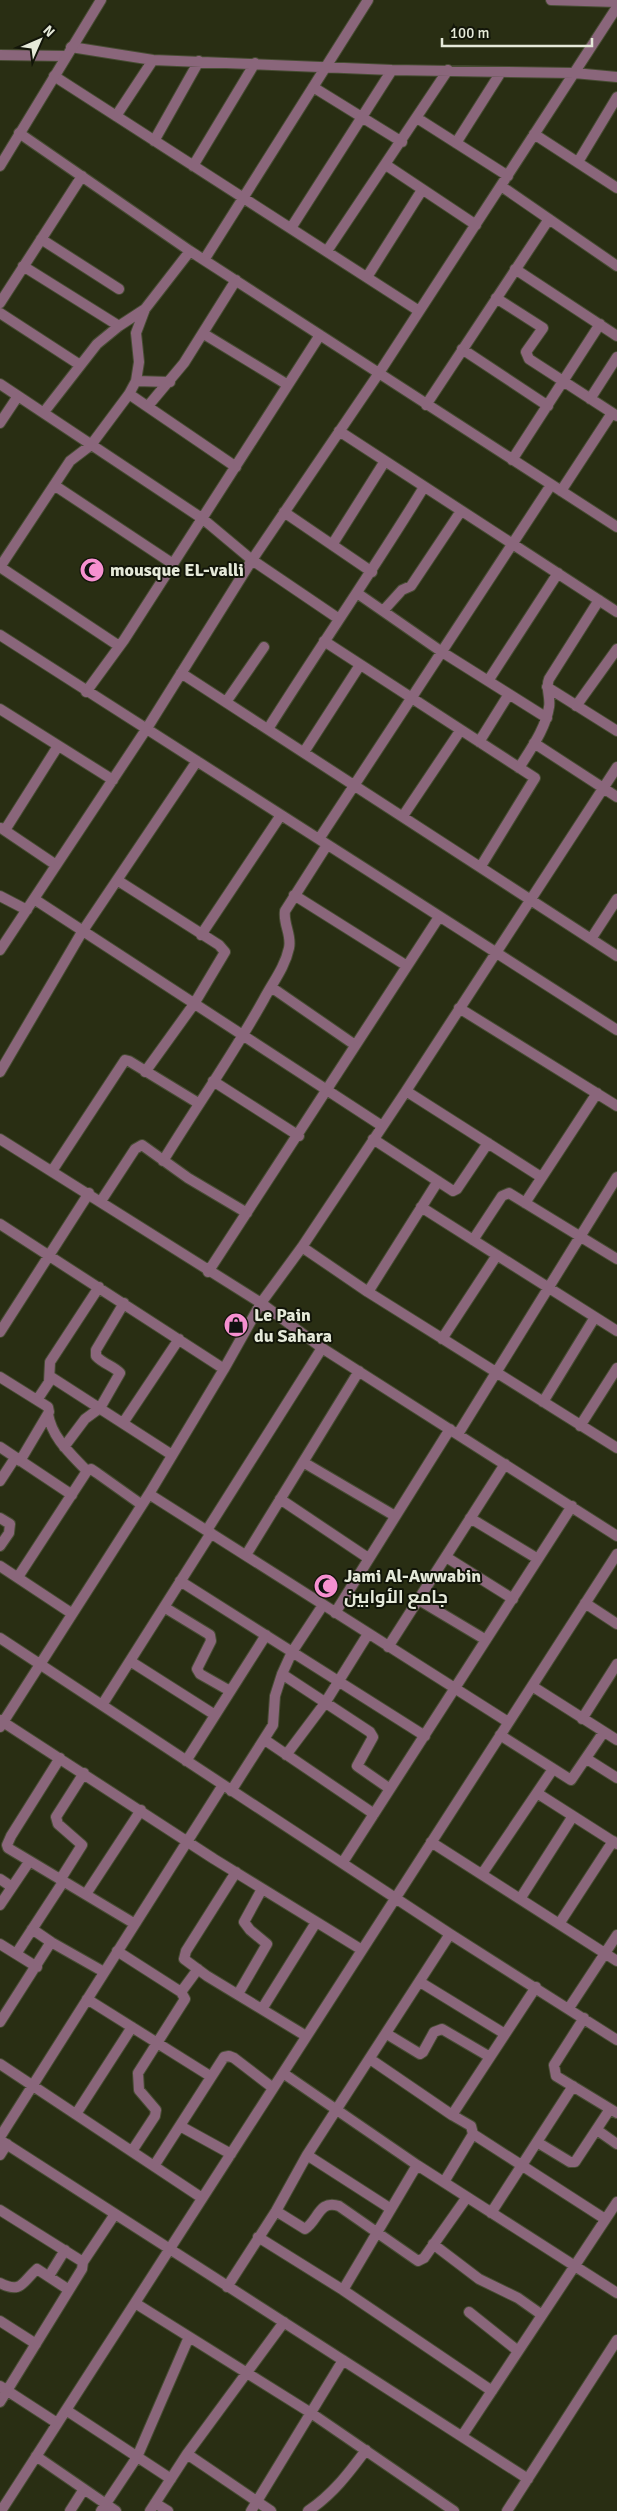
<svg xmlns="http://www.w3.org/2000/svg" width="617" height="2511" font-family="Signika,Cairo,sans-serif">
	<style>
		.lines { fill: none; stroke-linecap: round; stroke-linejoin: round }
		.minor-casing { stroke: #474c33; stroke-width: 12 }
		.tertiary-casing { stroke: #474c33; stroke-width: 12 }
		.minor { stroke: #8a667b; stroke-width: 10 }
		.tertiary { stroke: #8a667b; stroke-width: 10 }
		.labels { text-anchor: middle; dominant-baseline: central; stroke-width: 4; stroke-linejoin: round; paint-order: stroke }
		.poi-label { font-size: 18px; font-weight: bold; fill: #e5e9d9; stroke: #121509; text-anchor: start }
	</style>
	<rect width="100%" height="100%" fill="#292e13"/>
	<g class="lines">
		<defs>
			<path id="minor" d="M71,47l82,13 239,10 182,3 43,4
				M0,55l66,1
				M54,76l365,235
				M313,87l89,55
				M116,116l37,-56
				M417,118l91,58
				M19,133l171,118 427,276
				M534,134l83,54
				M154,141l45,-80
				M456,143l45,-71
				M578,162l39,-65
				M386,165l90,60
				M193,166l62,-103
				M501,186l116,80
				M291,228l101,-158
				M41,239l78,50
				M327,251l121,-181
				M204,260l164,-260
				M23,266l96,60
				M515,269l102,67
				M367,277l55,-87
				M496,298l47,30 -17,24 3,7 88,57
				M0,303l82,-127
				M0,313l80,52
				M204,334l84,51
				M462,349l86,57
				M136,381l34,1
				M0,384l203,135 49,41 87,59
				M129,394l107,73
				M590,399l27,-42
				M426,405l123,-186
				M148,406l36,-43 52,-83
				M44,412l53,-68 22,-18 26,-17 45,-58
				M0,423l18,-27
				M339,431l278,181
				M512,460l88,-136
				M54,485l119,79
				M561,491l51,-78
				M284,512l88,60
				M332,545l53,-84
				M0,567l70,-106 21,-16 38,-51 7,-13 3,-19 -3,-29 9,-24
				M0,567l119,79
				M357,593l85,59 105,66
				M383,611l19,-21 9,-4 50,-75
				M0,635l617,395
				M324,641l211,137 -54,88
				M181,673l436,283
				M488,681l70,-108
				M547,687l70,44
				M86,692l38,-52 196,-305
				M226,702l38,-55
				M576,706l41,-57
				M0,709l113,71
				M268,729c51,-81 106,-160 156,-242
				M479,742l30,-48
				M534,743l83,54
				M304,752l56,-87
				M519,768c11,-18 27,-40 30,-61 2,-10 -4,-19 0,-28l50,-79
				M403,816l57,-85
				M1,828l55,37
				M5,830l53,-84
				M319,839l232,-354
				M117,880l102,65 6,7 -31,52 -49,68
				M294,895l113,71
				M0,896l27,14
				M34,899l348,227
				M201,935l80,-120
				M591,939l26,-40
				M0,950l147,-222 105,-168 127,-187 238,-366
				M271,987l84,58
				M459,1008l158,98
				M0,1072l82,-140 115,-171
				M213,1081l86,55
				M406,1091l135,86
				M0,1139l261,164 61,45 295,188
				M373,1139l80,52 4,-2 31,-46
				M163,1161c33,-54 70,-106 101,-162 9,-17 21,-32 25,-51 3,-13 -6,-24 -4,-37l42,-66
				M52,1171l73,-111 4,1 69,42
				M101,1201l34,-52 7,-4 46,33 59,35
				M525,1203l72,-110
				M421,1207l196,124
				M0,1224l224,145
				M473,1240l29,-44 7,-3 108,66
				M302,1247l66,45 249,156
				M208,1272l231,-355
				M368,1292l70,-111
				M0,1332l89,-139
				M442,1339l55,-84
				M0,1377l48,30 1,5 -29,49
				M51,1377l121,78
				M37,1400l12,-18 1,-20 49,-75
				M543,1402l52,-85
				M48,1414c4,24 23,40 39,57
				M123,1423l56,-84
				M580,1426l37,-58
				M458,1434l159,-257
				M0,1447l72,48
				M64,1447l21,-28 15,-11 20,-35c-6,-7 -17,-9 -24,-17v-6l28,-47
				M303,1462l92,54
				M0,1481l15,-23
				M149,1494l359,228
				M280,1499l88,59
				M0,1518l10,6 -1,9 -9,13
				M470,1518l68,41
				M207,1530l115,-182
				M246,1555l113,-184
				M446,1557l67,42
				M0,1566l71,47
				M18,1577l69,-106 4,-2 6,4 45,32
				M180,1581l245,155
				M419,1600l67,40
				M585,1603l32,21
				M164,1607l46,28 1,6 -14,28 3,5 30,17
				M335,1613l115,-184
				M0,1638l450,296 167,106
				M388,1647l117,-183
				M130,1661l85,54
				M282,1674l88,58 3,5 -16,29 33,23
				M532,1686l85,54
				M102,1705l109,-172
				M582,1719l35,-55
				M0,1720l214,139 148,91
				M0,1727l149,-233 75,-125 37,-66 41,-56 104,-156 211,-324
				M500,1735l71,45 32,-47
				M265,1740l109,74
				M286,1755l39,-52 43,-69
				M60,1758l-49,78 -4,9 1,3 127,76
				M587,1759l30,19
				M186,1761l80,-126
				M231,1791l42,-66 2,-29 7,-22 10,-22 31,-47
				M537,1793l80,51
				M431,1842l186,119
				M343,1862l229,-356
				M236,1872l-50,79 -2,8 23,17 99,60
				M482,1874l71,-105
				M0,1879l12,8
				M60,1880l22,-35 -24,-21 -2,-7 28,-44
				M86,1894l55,-84
				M520,1899l53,-83
				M0,1905l29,-43
				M559,1924l54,-83
				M32,1929l19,13
				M0,1944l37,23
				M117,1951l64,41 4,7 -47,74 1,17 17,20 -1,6 -23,35
				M16,1954l47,-72
				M420,1982l85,52
				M181,1992l17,-23
				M238,1994l29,-50 -17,-14 -6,-8 18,-33
				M87,1999l123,77
				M569,2008l48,-73
				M262,2009l53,-85
				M584,2018l-30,47 2,11 61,37
				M0,2022l51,-80 53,30
				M387,2034l33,20 3,-2 11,-20 8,-3 48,28
				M370,2059l82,56 84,-128
				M0,2064l202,134
				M283,2073l134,92 200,128
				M76,2114l56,-87
				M180,2126l51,28
				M597,2130l20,14
				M473,2134l132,85
				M0,2137l223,-352
				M0,2140l528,339
				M537,2142l33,20h5l35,-53
				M0,2155l7,-11
				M307,2155l84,54
				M154,2166l70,-109 5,-1 5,2 39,30
				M444,2182l29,-48 -2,-8 -19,-11
				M0,2210l83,52
				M276,2211l29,18c13,-8 14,-30 34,-23l79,55 6,-3 43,-61
				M491,2213l82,-127
				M258,2237l85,53 149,101
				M433,2244l46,35 39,19 24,17
				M49,2276l16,-26
				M0,2283c22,11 22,-1 37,-14l32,21
				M227,2287l49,-76 31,-56 143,-221
				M343,2290l74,-125
				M135,2303l176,110 143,98
				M469,2312l49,39
				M0,2321l36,23
				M0,2386l57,37
				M0,2402l82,-133 1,-7 32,-48
				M66,2410l105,69
				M462,2436l155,-234
				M187,2454l84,57
				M36,2456l80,55
				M155,2503l13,8
				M1,2511l616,-957
				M70,2511l14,-22
				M101,2511l36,-54 52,-120
				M150,2511l37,-57 97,-132
				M251,2511l92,-151
				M308,2511c25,-17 40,-37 58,-61
				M507,2511l110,-171"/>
			<path id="tertiary" d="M551,0l66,2
				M0,166l101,-166"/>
		</defs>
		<use href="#minor" class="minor-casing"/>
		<use href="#tertiary" class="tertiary-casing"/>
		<use href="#minor" class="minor"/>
		<use href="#tertiary" class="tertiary"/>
	</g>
	<defs>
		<symbol id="mosque-disc" viewBox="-11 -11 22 22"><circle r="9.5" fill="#f690d0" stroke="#121509"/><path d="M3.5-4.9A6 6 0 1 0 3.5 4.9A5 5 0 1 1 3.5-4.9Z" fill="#111"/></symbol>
		<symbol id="shop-disc" viewBox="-11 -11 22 22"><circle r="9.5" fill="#f690d0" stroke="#121509"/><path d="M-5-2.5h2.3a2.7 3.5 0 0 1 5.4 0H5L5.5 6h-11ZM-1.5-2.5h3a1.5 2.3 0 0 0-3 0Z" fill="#111"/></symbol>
	</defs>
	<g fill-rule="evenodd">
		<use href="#mosque-disc" x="78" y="556" width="28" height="28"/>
		<use href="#shop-disc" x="222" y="1311" width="28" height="28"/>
		<use href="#mosque-disc" x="312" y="1572" width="28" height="28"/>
	</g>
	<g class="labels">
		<g class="poi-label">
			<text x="110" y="570">mousque EL-valli</text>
			<text x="254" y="1315">Le Pain<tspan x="254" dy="21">du Sahara</tspan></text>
			<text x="344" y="1576">Jami Al-Awwabin<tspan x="344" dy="21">جامع الأوابين</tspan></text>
		</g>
	</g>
	<g transform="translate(40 40) rotate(45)" stroke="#121509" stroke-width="4" paint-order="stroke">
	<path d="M0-4L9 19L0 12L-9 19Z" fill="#e5e9d9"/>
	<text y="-8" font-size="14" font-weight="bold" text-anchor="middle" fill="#e5e9d9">N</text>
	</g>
	<path d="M442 38v8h150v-8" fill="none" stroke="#e5e9d9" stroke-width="2.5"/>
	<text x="450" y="38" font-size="15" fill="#e5e9d9" stroke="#121509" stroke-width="4" paint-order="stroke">100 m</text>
</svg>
